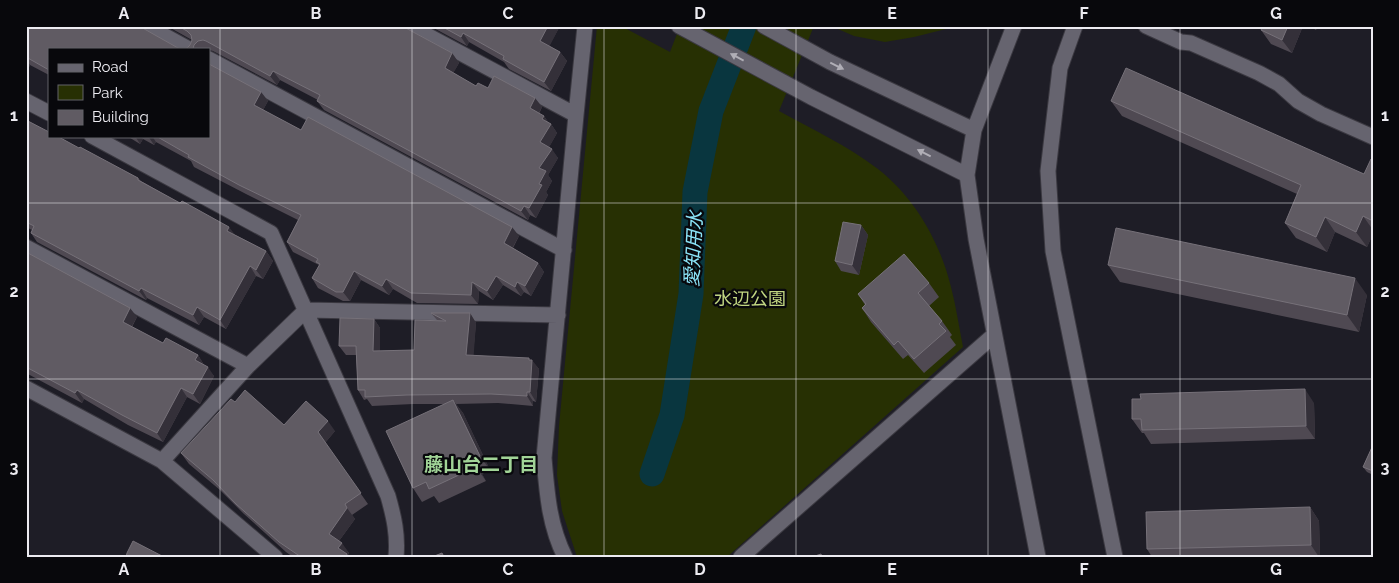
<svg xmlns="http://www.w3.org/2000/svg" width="1399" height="583" font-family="Raleway,'Noto Sans JP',sans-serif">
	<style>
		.green { fill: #273003 }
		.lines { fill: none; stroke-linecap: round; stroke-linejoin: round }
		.canal { stroke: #09363f; stroke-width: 25 }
		.minor-casing { stroke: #3b3941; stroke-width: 17 }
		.minor { stroke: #66646f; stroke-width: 15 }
		.wall { fill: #4f4952 }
		.shaded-wall { fill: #343039 }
		.building { fill: #605b63; stroke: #767179 }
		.oneway { fill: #b0aeb6 }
		.grid { fill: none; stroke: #ecebf1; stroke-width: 1; stroke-opacity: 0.55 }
		.labels { text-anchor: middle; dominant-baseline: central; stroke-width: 4.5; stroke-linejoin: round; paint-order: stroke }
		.park-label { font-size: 18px; fill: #c1d681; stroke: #08080c }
		.water-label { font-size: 19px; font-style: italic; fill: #8be4f8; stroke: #08080c }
		.neighbourhood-label { font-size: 19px; font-weight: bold; fill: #a1d497; stroke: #08080c }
		.neatline { fill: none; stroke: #ecebf1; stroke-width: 2 }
		.grid-label { font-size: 16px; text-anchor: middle; font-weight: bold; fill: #ecebf1 }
	</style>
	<rect width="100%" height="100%" fill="#1e1d26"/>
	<path class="green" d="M597,26h24l49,26 10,-26h134l-35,85c33,18 69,35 99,58 37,29 62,73 73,118 5,19 8,40 12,60l-236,210h-150l-15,-46 -5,-36 2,-49z
		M831,26h120l-5,3 -32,8 -29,5 -31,-6z"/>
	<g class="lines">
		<path class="canal" d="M652,474l20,-59 19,-121 4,-102 16,-81 33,-85"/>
		<defs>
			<path id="minor" d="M147,26l42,23
				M410,26l166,89
				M679,26l132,71 156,78
				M764,26l66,36 144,68
				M1014,26l-40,104 -7,45 9,64 62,318
				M1075,26l-15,42 -12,103 5,80 62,306
				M1146,26l35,16 10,1 68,30 20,11 19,17 23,13 52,23
				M209,59l355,191
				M26,101l23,12
				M92,136l179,97 117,263c6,21 10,39 8,61
				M26,247l222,119
				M26,388l136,73 113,96
				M162,461l86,-95 58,-56 252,5
				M565,557c-16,-32 -18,-64 -21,-99l32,-343 9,-89
				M741,557l253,-222"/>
		</defs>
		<use href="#minor" class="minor-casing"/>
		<use href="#minor" class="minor"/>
	</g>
	<path class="wall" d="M26,26l23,23v26l-19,-10 -4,8z
		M167,26h235l50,27 7,10 -6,10 23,13 59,12 7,9 -3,7 5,2 4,6 3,2 6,9 -8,14 9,11 -10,17 4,6 -6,11 2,3 -12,23 -6,-3 -2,5 -204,-110 -7,-9 1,-1 -38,-20 -3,5 -64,-34 -4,-1v-1h-26l4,-1 3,-3 2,-5z
		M430,26h130l-11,20 11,6 7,9 -16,30 -42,-22 -5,-7 -35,-20 -2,4z
		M1263,26h40l-11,27 -21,-9 -10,-14z
		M1309,26h9l-2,4z
		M261,92l7,9 -5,9 38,20 218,106 -6,12 25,15 6,9 -13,24 -7,-4 -3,4 -18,-11 -10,15 -14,-9 -1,13 -61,-1 -24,-14 -4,6 -28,-15 -11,21h-7l-25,-13 -6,-10 7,-13 -26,-13 -6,-10 11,-22 -52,-26 -52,-27 -3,-6 -35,-19 -2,3 -11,-6 -3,5 -13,-8h82z
		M1111,101l253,73 9,-14v74l-6,13 -32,-15 -8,20 -31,-14 -11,-15 12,-29 -175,-78z
		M26,120l23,16 89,42 3,3 94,54 31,16 7,10 -10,18 -7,-3 -30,53 -22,-12 -5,8 -52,-27 -1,2 -109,-58 -6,-9 1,-3 -6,-3z
		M861,225l7,10 -9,40 -18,-4 -6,-10z
		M26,252l111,65 -5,10 31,16 35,12 6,10 10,11 -14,28 -13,-7 -24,45 -35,-17 -44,-26 -2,4 -56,-30z
		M1108,265l259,30 -8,37 -239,-50z
		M929,283l10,14 -10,9 13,15 10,14 -2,2 6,8 -32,28 -16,-18 -5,4 -32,-37 -9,-14 3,-3 -7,-11z
		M431,313h39l6,10 -3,32 58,5 8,9 -3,33 -3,-1v5l-35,-3 -42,1 7,9 27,57 -8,4 4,7 -47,22 -5,-7 -12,6 -9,-14 31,-84h-31l-41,2 -5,-7 -3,1 -6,-10 -2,-35h-10l-7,-9 35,-27 6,9v23l34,-1 23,-30z
		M1314,403l1,36 -164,5 -7,-11h-2l-10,-14z
		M284,425l51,6 -10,12 43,61 -16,11 3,4 -16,22 10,12 -1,2 1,2h-56l-7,-5 -42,-38 -24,-24 -31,-26 -8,-11z
		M1373,445v30l-6,-3 -4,-5z
		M1310,507l9,14 1,36h-168l-5,-8z"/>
	<path class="shaded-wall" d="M548,26h12l-13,25 -7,-10z
		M1288,26h15l-11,27 -10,-13z
		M463,33l6,9 -2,4 -6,-9z
		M560,52l7,9 -16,30 -7,-9z
		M452,53l7,10 -8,14 -6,-9z
		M26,60l4,5 -4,8z
		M273,71l7,9 -3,5 -7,-9z
		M261,92l7,9 -7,13 -7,-9z
		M535,98l7,9 -6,11 -6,-10z
		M544,116l6,9 1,-1 6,9 -10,18 -7,-9 2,-23z
		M135,136h6l2,3 -3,5z
		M148,136h4l4,6 -2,3z
		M552,149l6,9 -10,17 4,6 -6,11 2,3 -12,23 -7,-10 10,-24v-16z
		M524,206l6,9 -2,5 -7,-9z
		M1363,216l10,14v4l-6,13 -11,-15z
		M1325,217l10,15 -8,20 -11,-15z
		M861,225l7,10 -9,40 -7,-10z
		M229,227l7,9 -9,-5z
		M512,227l7,9 -9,16 -6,-9z
		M266,251l7,10 -10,18 -7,-9z
		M538,263l6,9 -13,24 -6,-10z
		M250,266l6,10 -30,53 -6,-9z
		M354,271l7,9 -11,21 -7,-9z
		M496,276l7,9 -10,15 -6,-9z
		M1355,278l12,17 -8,37 -12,-17z
		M386,279l7,10 -4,6 -7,-9z
		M472,282l7,9 -1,13 -7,-9z
		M517,282l7,10 -3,4 -6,-9z
		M141,288l6,10 -1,2 -7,-9z
		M197,307l7,10 -5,8 -6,-10z
		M130,308l7,9 -8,14 -6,-9z
		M470,313l6,10 -3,41 -7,-9z
		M374,319l6,9v32l-7,-9z
		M198,355l6,10 -2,5 -7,-10z
		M529,358l3,4v-2l7,9 -3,33 -6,-10z
		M208,367l6,9 -14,28 -7,-10z
		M181,388l6,9 -24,45 -6,-9z
		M1305,389l9,14 1,36 -9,-13z
		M77,390l7,9 -2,4 -7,-10z
		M527,392l6,9v5l-6,-10z
		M453,400l10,13 27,57 -10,-14z
		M328,421l7,10 -10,12 -7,-11z
		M473,460l9,14 4,7 -10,-14z
		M1310,507l9,14 1,36h-1l-8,-12z
		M347,508l8,11 -19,26 -7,-11z
		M342,543l7,10 -1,2 1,2h-4l-7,-9z"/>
	<path class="building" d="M26,26h113l39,22 3,1h-132v21l-23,-13z
		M178,26h224l50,27 -7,15 31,18 2,-3 10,5 6,-12 41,22 -5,10 14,8 -2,3 9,5 -11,18 12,7 -13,19 7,3 -7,13 3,1 -13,23 -5,-2 -3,5 -204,-110 3,-6 -47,-24 -3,5 -64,-35 -3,-1 -5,1 -4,4 -1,4h-10l4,-1 3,-3 2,-5 -1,-5 -4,-4z
		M441,26h107l-8,15 20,11 -16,30 -41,-23 1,-3 -41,-23 -2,4z
		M1263,26h25l-6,14 -21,-10z
		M209,64l52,28 -7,13 47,25 7,-13 204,110 -8,16 34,20 -13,23 -8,-4 -2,5 -19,-11 -9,15 -15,-9 -1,13 -60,-2 -25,-14 -4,7 -28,-15 -11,21h-7l-24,-14 8,-14 -4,-2 2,-3 -31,-17 14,-27 -62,-30 -51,-28 1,-2 -33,-19h53z
		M1126,68l238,106 7,-15 2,1v61l-10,-5 -7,16 -31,-15 -9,20 -31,-14 16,-38 -190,-84z
		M26,120l23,12v4h8l22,12 1,-1 58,31v2l42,23 2,-2 47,26 -2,4 39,20 -10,19 -6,-4 -30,54 -23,-13 -4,8 -52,-27 -2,3 -108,-58 3,-7 -8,-4z
		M843,222l18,3 -9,40 -17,-4z
		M1116,228l239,50 -8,37 -239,-50z
		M26,252l104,56 -7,14 40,21 3,-5 32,17 -3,5 13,7 -15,27 -12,-6 -24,45 -35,-18 -45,-25 -2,3 -49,-26z
		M904,254l25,29 -11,10 24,28 -3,3 7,7 -32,28 -16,-18 -4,4 -32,-37 4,-4 -8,-10z
		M431,313h39l-4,42 63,3v2h3l-2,32h-3v4l-36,-2 -84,1 -42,2v-7h-7l-2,-44h-17l1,-28 34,1 -1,32 41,-1 1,-30 31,1z
		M1305,389l1,37 -164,4 -1,-11h-9v-20h9l-1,-5z
		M245,390l39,35 22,-24 22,20 -10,11 43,61 -16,11 2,4 -18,26 13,9 -4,5 9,6 -1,3h-45l-22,-15 -43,-38 -23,-24 -32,-27 50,-54 4,3z
		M453,400l27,56 -7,4 3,7 -47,22 -3,-7 -13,6 -27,-57z
		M1373,445v26l-10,-4z
		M1310,507l1,38 -164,4 -1,-37z
		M133,541l31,16h-38l1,-4z
		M442,553l2,4h-12z
		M821,554l1,3h-10z"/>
	<defs><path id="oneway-solid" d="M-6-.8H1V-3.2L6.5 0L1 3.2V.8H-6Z" transform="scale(1.25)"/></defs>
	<g class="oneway">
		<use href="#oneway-solid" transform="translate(737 57) rotate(-152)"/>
		<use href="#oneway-solid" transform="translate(837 66) rotate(26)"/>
		<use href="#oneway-solid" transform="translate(924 153) rotate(-153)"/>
	</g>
	<path class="grid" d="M220,26v531M412,26v531M604,26v531M796,26v531M988,26v531M1180,26v531M26,203h1347M26,379h1347"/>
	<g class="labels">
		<g class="park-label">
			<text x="750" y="298">水辺公園</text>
		</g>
		<g class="water-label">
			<text transform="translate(693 249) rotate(-87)">愛知用水</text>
		</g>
		<g class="neighbourhood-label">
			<text x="481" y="464">藤山台二丁目</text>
		</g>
	</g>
	<rect width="1399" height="583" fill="none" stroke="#08080c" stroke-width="55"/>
	<rect x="48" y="48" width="162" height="90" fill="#08080c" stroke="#636368"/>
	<rect x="58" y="64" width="25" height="8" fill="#66646f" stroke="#636368"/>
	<text x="92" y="72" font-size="15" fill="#ecebf1">Road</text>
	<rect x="58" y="85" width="25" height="15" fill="#273003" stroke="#636368"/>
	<text x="92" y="98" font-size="15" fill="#ecebf1">Park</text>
	<rect x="58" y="110" width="25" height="15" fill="#605b63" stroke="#636368"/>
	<text x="92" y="122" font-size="15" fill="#ecebf1">Building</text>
	<rect x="28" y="28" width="1344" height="528" class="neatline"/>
	<g class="grid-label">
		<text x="124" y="19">A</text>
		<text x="316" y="19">B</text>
		<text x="508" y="19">C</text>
		<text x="700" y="19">D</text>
		<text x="892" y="19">E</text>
		<text x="1084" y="19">F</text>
		<text x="1276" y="19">G</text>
		<text x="14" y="121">1</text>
		<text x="1385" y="121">1</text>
		<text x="14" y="297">2</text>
		<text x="1385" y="297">2</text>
		<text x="14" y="473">3</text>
		<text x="1385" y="473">3</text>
		<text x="124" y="575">A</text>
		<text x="316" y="575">B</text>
		<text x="508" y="575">C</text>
		<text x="700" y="575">D</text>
		<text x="892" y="575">E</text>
		<text x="1084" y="575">F</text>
		<text x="1276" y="575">G</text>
	</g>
</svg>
